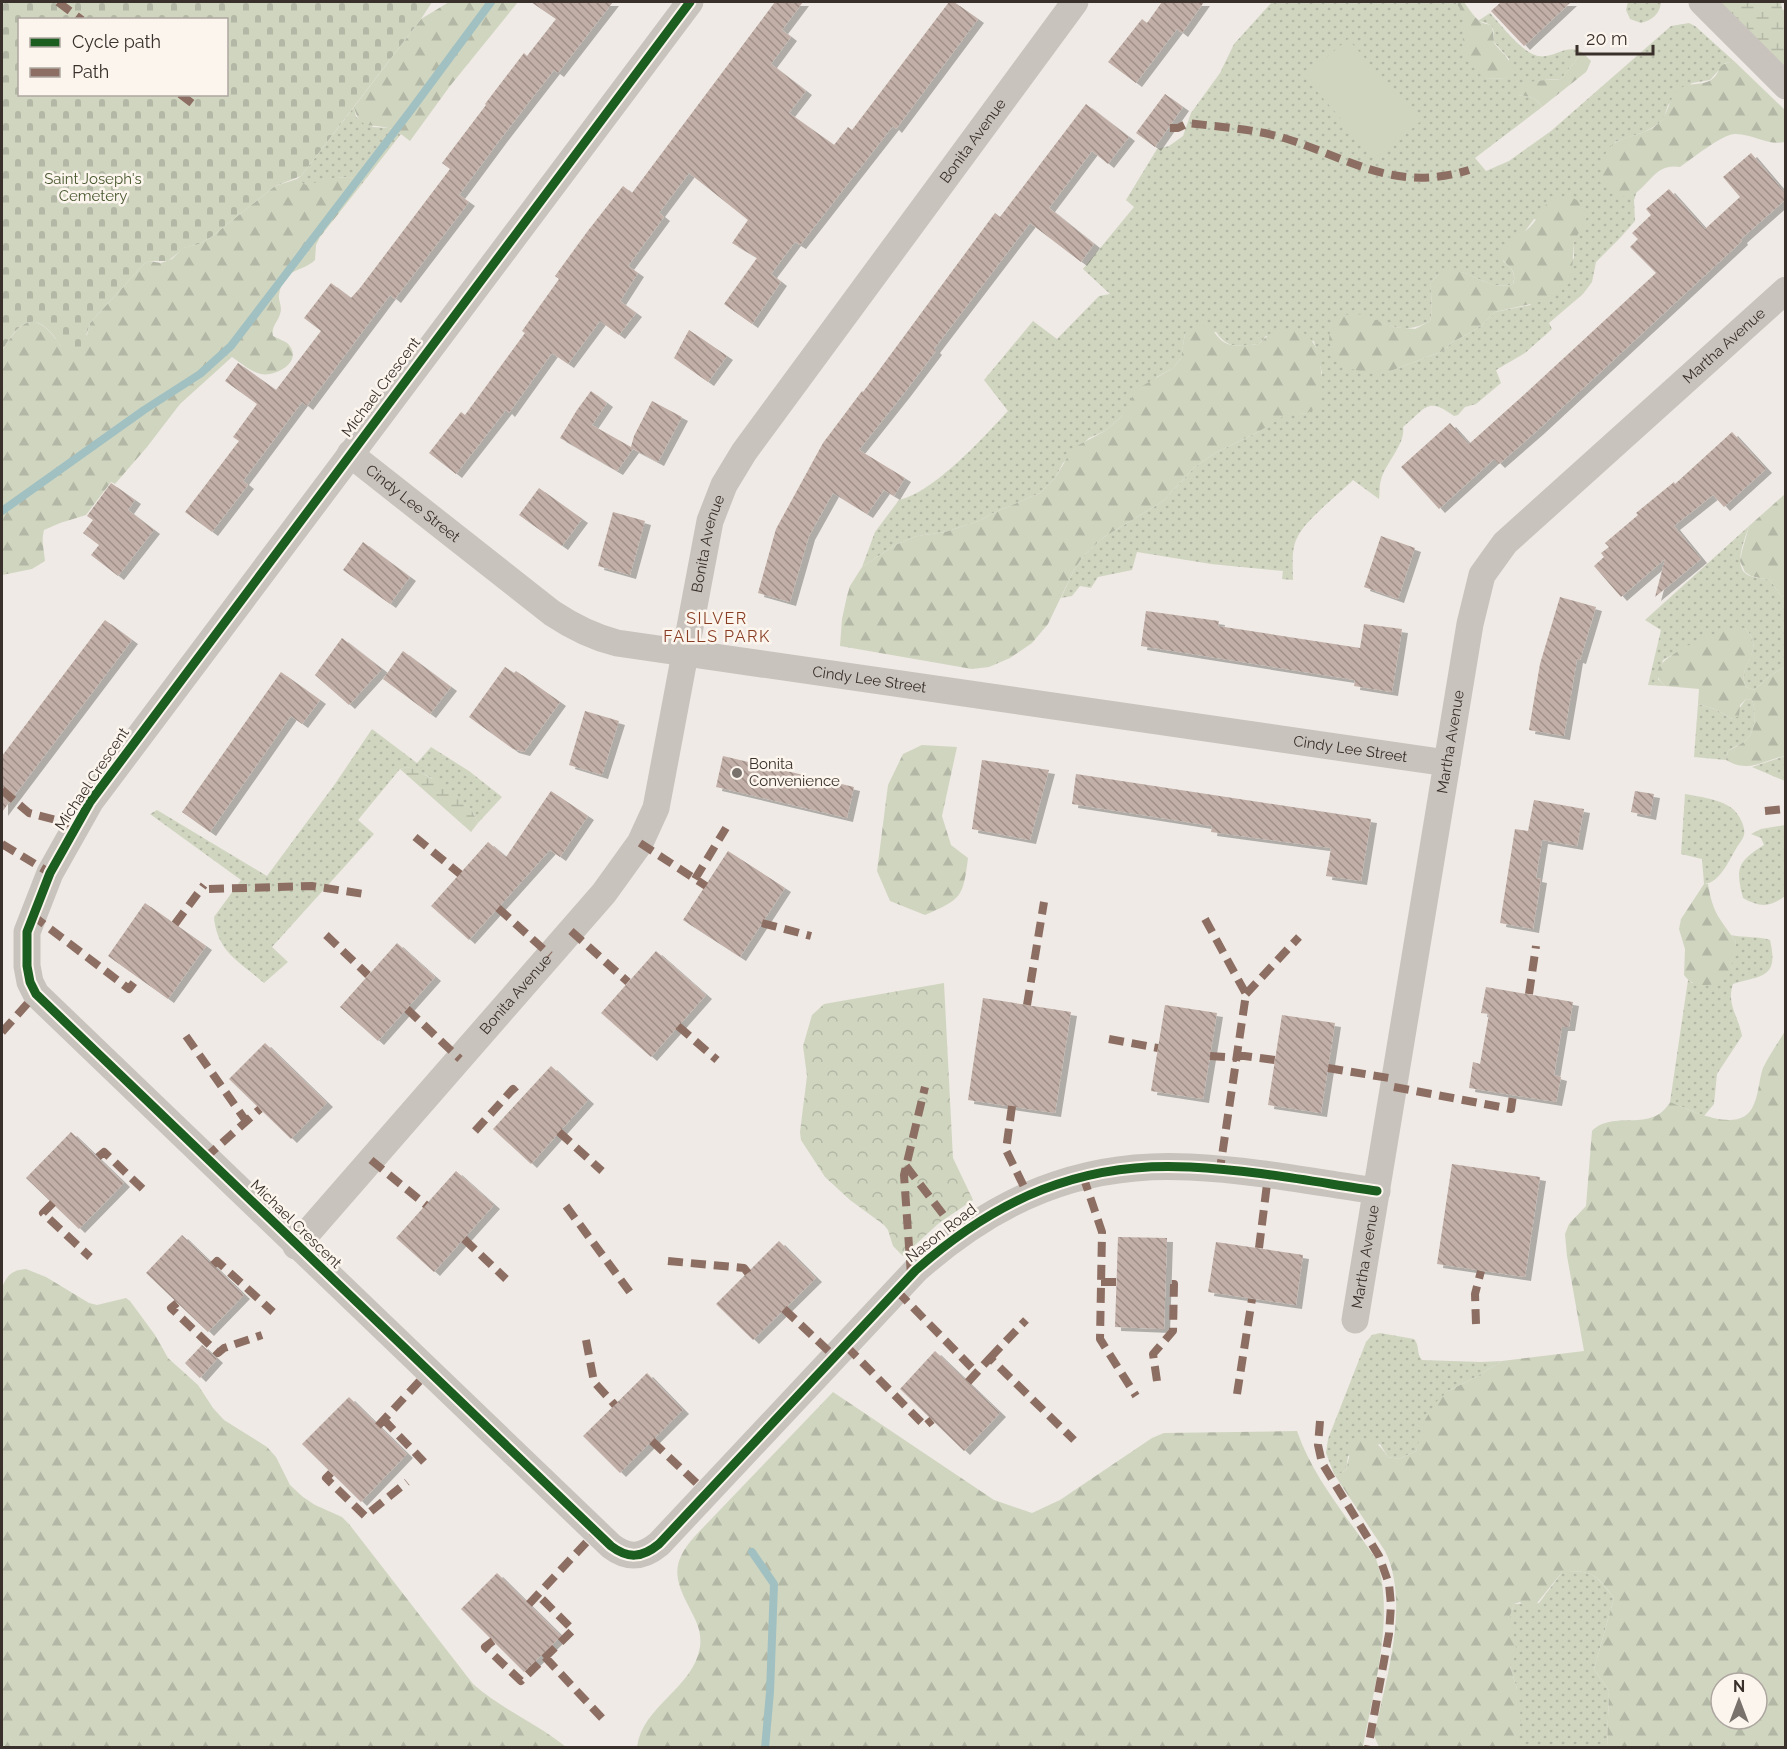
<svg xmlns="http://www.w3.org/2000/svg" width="1787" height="1749" font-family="Raleway,sans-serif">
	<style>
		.grass { fill: url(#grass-dots); fill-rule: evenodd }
		.forest { fill: url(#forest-firs); fill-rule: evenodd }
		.wetland { fill: url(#wetland-marsh) }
		.cemetery { fill: url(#cemetery-stones); fill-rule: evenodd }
		.park { fill: url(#park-crowns) }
		.garden { fill: #d0d5c0 }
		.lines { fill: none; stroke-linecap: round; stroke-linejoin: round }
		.stream { stroke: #a1c0c1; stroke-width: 8 }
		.building { fill: url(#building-back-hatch); filter: url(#shadow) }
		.minor { stroke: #c9c3bd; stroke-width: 27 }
		.quiet { stroke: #8d6e63; stroke-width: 8; stroke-dasharray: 15 8; stroke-linecap: butt }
		.cycleway-casing { stroke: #fbf5ee; stroke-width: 13 }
		.cycleway { stroke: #1b5e20; stroke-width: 9 }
		.poi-dot { fill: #79716c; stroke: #fbf5ee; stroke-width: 2 }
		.labels { text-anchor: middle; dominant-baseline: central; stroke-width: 5; stroke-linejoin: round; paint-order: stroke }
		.street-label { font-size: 15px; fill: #3a302b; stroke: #fbf5ee }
		.park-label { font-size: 15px; fill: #49592f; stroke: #fbf5ee }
		.poi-label { font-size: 15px; fill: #3a302b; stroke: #fbf5ee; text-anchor: start }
		.neighbourhood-label { font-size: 16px; letter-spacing: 1.5px; fill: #893e24; stroke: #fbf5ee }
	</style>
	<defs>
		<pattern id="grass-dots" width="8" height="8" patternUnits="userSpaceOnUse" patternTransform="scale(1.5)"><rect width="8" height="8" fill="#d0d5c0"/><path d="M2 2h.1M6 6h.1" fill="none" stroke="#b3b7a5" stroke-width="1.8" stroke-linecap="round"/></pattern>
		<pattern id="forest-firs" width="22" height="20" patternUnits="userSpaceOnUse" patternTransform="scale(1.5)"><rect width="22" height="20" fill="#d0d5c0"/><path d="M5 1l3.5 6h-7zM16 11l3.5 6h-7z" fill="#b3b7a5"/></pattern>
		<pattern id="wetland-marsh" width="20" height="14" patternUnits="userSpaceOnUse" patternTransform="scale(1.5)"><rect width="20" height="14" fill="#d0d5c0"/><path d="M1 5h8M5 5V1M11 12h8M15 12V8" fill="none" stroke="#b3b7a5"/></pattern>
		<pattern id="cemetery-stones" width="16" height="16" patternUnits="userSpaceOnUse" patternTransform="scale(1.5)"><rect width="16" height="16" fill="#d0d5c0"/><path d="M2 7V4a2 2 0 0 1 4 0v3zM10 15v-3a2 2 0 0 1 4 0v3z" fill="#b3b7a5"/></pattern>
		<pattern id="park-crowns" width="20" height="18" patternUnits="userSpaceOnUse" patternTransform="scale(1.5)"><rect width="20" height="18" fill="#d0d5c0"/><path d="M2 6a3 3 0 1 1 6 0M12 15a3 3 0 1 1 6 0" fill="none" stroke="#b3b7a5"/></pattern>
		<pattern id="building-back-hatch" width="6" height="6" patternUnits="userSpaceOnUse" patternTransform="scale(1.5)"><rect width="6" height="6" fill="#c2afa7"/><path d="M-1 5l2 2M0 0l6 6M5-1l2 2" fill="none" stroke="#9f8f88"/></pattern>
		<filter id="shadow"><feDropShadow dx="6" dy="4" stdDeviation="0" flood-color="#0004"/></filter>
	</defs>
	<rect width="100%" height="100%" fill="#efeae5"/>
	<path class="grass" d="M1272,2h183l7,8 4,13 -3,17 24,39 18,-1 4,-19 -15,-17c0,-15 0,-18 -16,-21l12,-8c11,12 30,37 45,42 17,7 33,-15 49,-1l-4,1 -19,24c-24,2 -25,-2 -43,16 10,1 19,2 24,12l-67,51 11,13 23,-10 42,-30 120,-105 18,-3 6,3 40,36 -10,1 -15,17 -18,3 -24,22 -4,13 -7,7 -13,7 -29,10 15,53 7,-4 -3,9 1,21 -15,17 -24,24 -4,20 -9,12 -34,29 3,6 -27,24 -29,17 5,13 -25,21 -11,3 -7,8 -4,1c-27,-20 -28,-8 -51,11 3,17 -18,36 -22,53 -2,5 -1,13 -2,19l-26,-19c-15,15 -48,40 -56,58 -6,12 -4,28 -4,42l-11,-1 1,-8 -72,-7 -74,-12 -5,18 -34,7 -7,11 -11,-2 -8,10 -11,2 13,-28 10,-15 20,-18 58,-35 33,-35 20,-14 43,-21 26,-17 23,-2 15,-40 -8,-32 -48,-5 -7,8c-19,2 -31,6 -43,-12l-31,1 -4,25 -8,10 -16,9 -28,28 -8,12 -16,14 -16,7 -26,25 -8,15 -15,15 -49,21 -12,7 -34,11 -28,4 -22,9 -33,22 13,-35 24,-32c35,-8 84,-62 109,-89l-24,-31 49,-59 24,18 42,-43 11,-2 -27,-25 51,-62 -8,-7 31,-51 12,-3 14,-10 8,-23 29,-40 14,-29zM1534,219l44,12 -4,11v16l-44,47 -35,7 -12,12 -13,9 -18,9 -9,9 -55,21 -11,-51c22,8 32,11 53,0 4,-12 0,-26 1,-39 3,-3 8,-8 12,-9 24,-10 43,20 70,11 3,-11 -1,-16 -10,-23z
		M1628,2h33c-1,12 -9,18 -20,21l-11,-4 -4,-9z
		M354,107l2,10 17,10 16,1 12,6 -43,55 -5,-11c-17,-3 -30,5 -47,8l-9,-7 4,-3z
		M1749,526c-4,13 -18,43 1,50 6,2 13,2 20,4l11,16 4,1v70l-14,8 -17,15 -8,-3c-11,-23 22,-35 -1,-59l-57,18 -25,14 -5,19 7,7 -17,-1 13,-55 -16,-10z
		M1746,699l6,1c5,13 4,32 -7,41 -5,4 -12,6 -17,10l-2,9 -32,-3 4,-53 17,5 17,10z
		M372,729l45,34 14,-16 38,24 33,26 -24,26 -7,-14 -41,-32 -22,-10 -8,2 -42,51 16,14 -102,113 16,15 -24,21c-25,-22 -47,-31 -50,-66l27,-37 -91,-66 7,-4 110,66 68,-92z
		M1785,756v25l-33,-14z
		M1685,794c15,3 37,5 49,16 5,5 12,17 10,25 -1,4 -5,9 -7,12 -8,13 -17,36 -33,37l-2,-25 -21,-5z
		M1785,825v71c-15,12 -26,11 -42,2 -8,-30 -5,-37 21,-53l-3,-7 -10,-4 10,-5z
		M1731,935c14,3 27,1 39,5 9,39 -8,35 -37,44 -7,20 6,33 9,52l-25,38 -3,30 -10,12 -34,-14 18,-122 4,3 38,-15 6,-26z
		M1380,1333l34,6c6,6 2,15 8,21l59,2 21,-1 -28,17 -26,13 -27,46 -5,14 -17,8 -11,-2 -8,-13 -32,12 -2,14 -8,5 -4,-1 -8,-21 2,-14 38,-97 6,-7z
		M1563,1571c31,0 32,3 51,27l-20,71 15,22 -2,56h-91l1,-58 -7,-23v-50l4,-12 25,-1z"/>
	<path class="forest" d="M449,2h69l-68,84 -40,55c-7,-5 -14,-12 -22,-13 -18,-5 -28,3 -34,-21l67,-88z
		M1455,2h9c4,5 7,11 12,16 12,13 17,-4 18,25 8,11 21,17 16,33l-5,2 -18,1c-8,-7 -20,-15 -23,-26 -6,-21 10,-29 -9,-51z
		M1584,54l7,7 -5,11 -44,35c-5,-10 -14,-11 -24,-12l1,-7c11,-10 28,-7 42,-9l19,-24z
		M1735,62l50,48v32c-18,4 -33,-9 -51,-8 -13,1 -42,25 -54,33 -22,-4 -28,13 -43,25 -6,4 -12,4 -19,4 -11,-9 -18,-15 -16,-30 4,-34 36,-25 56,-42 10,-8 10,-23 18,-32 12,-12 23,-5 35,-12 12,-8 3,-17 24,-18z
		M349,177l4,1 5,11 -38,48 -4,8 -1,15c-15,14 -31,6 -36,35 -1,6 4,12 1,19 -2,8 -9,12 -7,22 5,3 13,5 16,9 14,17 -13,32 -28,29 -10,-2 -20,-11 -29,-17l-52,47 -33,43 -32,37 -4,-2 -25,33 -26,8 -16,7c-3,12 0,19 1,31l-13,8 -30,6v-224c20,-34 34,-42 59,-5l26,-11 3,-12 54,-59 5,-3 12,2 11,-4 11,-11 16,-4 12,-7 64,-51 22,-7 9,6 27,-7z
		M1560,197l13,1 11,6 3,13 -13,25 -2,29 -8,17 -12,11 -57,13 -12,12 -13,9 -18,9 -9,9 -55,21h-24l-17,-4 -13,-11 -5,-17 2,-17 8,-8 19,-1 37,13 20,2 15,-8c4,-12 0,-26 1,-39 3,-3 8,-8 12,-10 23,-9 43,21 70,12 5,-15 -6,-17 -13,-28 4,-18 18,-18 30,-29 12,-12 10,-24 30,-30z
		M1199,325c15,2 13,6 22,15 10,9 26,5 38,4 8,-9 16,-14 28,-15 38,-1 37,51 32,77l-12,7 -23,3 -26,16 -43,21 -20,14 -33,35 -58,35 -20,18 -10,15 -26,54 -16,19 -22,15 -21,9 -17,2 -132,-23 2,-27 5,-23 3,-10 12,-19 33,-22 22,-9 28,-4 34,-11 12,-7 49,-21 15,-15 18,-30 32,-17 16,-14 16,-28 36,-21 8,-10 4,-25z
		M1785,494v103l-4,-1 -11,-16 -19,-4 -6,-4 -5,-11 2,-10 7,-25z
		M1745,628c23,24 -10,37 1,59l8,3 17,-15 14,-8v18l-1,4 1,67c-22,4 -35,18 -59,4l2,-9c5,-3 12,-6 17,-10 11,-9 12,-28 7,-41l-6,-1 -6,6 -1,11 -7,3 -17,-10 -17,-5 1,-15 -34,-3c-5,-5 -9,-9 -7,-16 4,-15 52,-36 68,-40 6,-2 12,-2 19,-2z
		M922,745l35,2 -15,69 9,29 17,13c-5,39 -6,41 -43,57l-35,-14 -13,-30 11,-86 15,-31z
		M1704,884h4c5,31 12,34 28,58 -3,20 -6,44 -31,43 -9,0 -15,-2 -21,-10l1,-26 -6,-20 2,-10z
		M1785,1031v716h-178l2,-56 -15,-22 20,-71c-18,-24 -21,-27 -51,-27l-30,37 -9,-1 -4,-5 -6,2 -4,12 7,37 -7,13 7,23 4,30 -5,28h-137l-5,-11c11,-54 37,-133 11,-185l-51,-77 4,1 8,-5 6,-25 8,-7c15,2 20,7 28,19l11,2 17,-8 9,-31 11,-18 12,-11 26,-13 28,-17 82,-10 -17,-95 -2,-22 4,-10 17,-18 6,-75c21,-22 60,3 78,-29 21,8 72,35 84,2 5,-11 5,-25 9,-36 6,-13 15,-25 22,-37zM1721,1683h36v36h-36z
		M26,1269l20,8 43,26 8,2 29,-7 4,3 25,34 13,23 30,27 15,23 11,12 43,27 9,10 14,28 13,12 12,8 27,12 7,7 124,160c28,25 64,39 93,63h-564v-459c5,-13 10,-18 24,-19z
		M833,1392l161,108 38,13 28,-13 92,-62 12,-5 133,-2c16,47 51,87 79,128 20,54 -3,133 -13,188h-726c6,-42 56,-58 63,-100 2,-17 -4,-26 -11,-40 -16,-30 -17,-45 6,-71z"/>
	<path class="wetland" d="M1718,2h63l1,7 3,2v56z
		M408,767l10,4 22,12 31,26 7,14 -7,9 -71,-63z"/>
	<path class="cemetery" d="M2,2h430l-11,17 -120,157 -26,10 -64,51 -12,7 -15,4 -16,13h-19l-5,3 -54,59 -7,23c-4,1 -9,4 -13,4 -10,-1 -12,-9 -17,-15 -23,-28 -38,-6 -51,16zM20,20h206v74h-206z"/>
	<path class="park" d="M944,983l9,175 20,42 -34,23 -36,33 -10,-10 -5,-16 -4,-5 -34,-25 -25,-23 -24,-37 -1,-8 7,-56 -4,-30 9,-31 12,-11z"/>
	<path class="garden" d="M1348,39l73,82 -44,38 -73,-82z"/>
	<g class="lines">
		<path class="stream" d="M2,511l142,-101 56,-36 31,-28 180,-236 80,-108
			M752,1552l22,32 -4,108 -5,56"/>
	</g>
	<path class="building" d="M531,2h82l-55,71 -4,-3 -52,67 -43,58 10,7 -74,97 -5,-4 -83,111 -5,-4 -59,79 5,4 -36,47 -27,-20 54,-71 -6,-4 24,-33 -32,-23 13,-18 38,27 45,-59 -17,-13 27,-35 20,15 9,-10 90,-119 -8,-6 44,-58 -1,-1 39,-51 3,3 29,-37z
		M775,2h28l-21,28 9,7 -20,27 35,27 -17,22 45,32 14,-18 4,3 97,-128h5l24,17 -82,110 -3,-3 -93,119 -5,-3 -24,32 10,8 -29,42 -28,-20 33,-46 -25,-15 16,-23 -59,-47 -30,40 5,4 -36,49 10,7 -18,28 16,12 -17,22 -19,-14 -32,43 -16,-11 -43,60 -3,-3 -50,64 -27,-21 32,-41 4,3 60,-82 -3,-2 37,-52 -4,-3 32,-44 36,-46 9,7z
		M1162,2h42l-22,31 -5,-4 -41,54 -28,-21 34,-43 5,4z
		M1501,2h70l-47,44 -33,-35z
		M1165,94l18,13 -28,40 -19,-14z
		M1086,104l43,33 -21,27 -16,-13 -43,57 45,36 -13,18 -51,-39 -96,126 2,2 -31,41 -46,58 46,28 -11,18 -10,-6 -17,24 -34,-21 -24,43 -19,66 -32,-9 18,-64 47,-86 39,-52 1,1 132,-179 5,4z
		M1751,153l34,40v7l-44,39 1,2 -204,189 -39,34 -5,-5 -55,50 -38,-42 49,-44 19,21 58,-52 129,-119 -26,-26 8,-8 -6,-6 19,-18 -5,-6 23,-20 36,40 35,-32 -17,-20z
		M689,330l38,26 -19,26 -34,-24z
		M591,391l16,12 -15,22 39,22 3,-11 18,-35 30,16 -24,45 -25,-13 -16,22 -57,-33 17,-28z
		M1732,432l34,37 -42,38 -11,-12 -39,31 27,33 -46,38 10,-38 -44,38 -27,-31 10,-9 -3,-4 8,-6 -4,-4 33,-28 -2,-2 38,-31 1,2z
		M111,483l24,17 -7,10 26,20 -36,46 -27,-21 8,-10 -16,-12 10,-13 -6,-4z
		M539,488l43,31 -20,27 -43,-31z
		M613,512l32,9 -15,54 -32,-9z
		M1381,536l34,12 -17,51 -34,-12z
		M363,542l47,35 -20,27 -47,-34z
		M1560,597l36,10 -16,53 -3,-1 -13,77 -35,-6 11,-66z
		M1146,611l73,10 -1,5 142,22 4,-24 38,5 -10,63 -38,-6 1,-6 -214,-34z
		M105,620l27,20 -130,172v-56z
		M342,638l40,31 -33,36 -34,-30z
		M403,651l48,36 -21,27 -47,-35z
		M505,667l9,6 2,-2 44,31 -36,50 -11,-3 -44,-32z
		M281,672l39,28 -18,24 -11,-8 -81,116 -28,-20z
		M585,711l34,10 -17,54 -33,-10z
		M723,756l131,31 -7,31 -131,-31z
		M982,760l67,10 -19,70 -58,-11z
		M1076,774l295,45 -10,62 -35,-5 5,-28 -120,-16 1,-6 -140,-22z
		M551,791l37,25 -28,41 -10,-7 -81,90 -38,-34 57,-64 18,15z
		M1635,791l19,3 -4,22 -19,-4z
		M1534,800l50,9 -7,37 -35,-6 -6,38 5,1 -8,50 -33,-6 15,-94 13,2z
		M728,851l57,37 -45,69 -57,-37z
		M145,903l61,43 -38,53 -60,-43z
		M397,943l38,34 -57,64 -38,-34z
		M656,951l50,44 -55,62 -50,-44z
		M1486,987l87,15 -4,25h-7l-8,48 7,2 -5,25 -87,-14 4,-26 7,2 9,-50 -8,-1z
		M983,998l88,14 -16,101 -87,-13z
		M1165,1005l52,8 -14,86 -52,-8z
		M1282,1015l53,8 -14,90 -53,-8z
		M265,1043l62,60 -36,36 -62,-60z
		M551,1066l37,34 -57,64 -38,-35z
		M71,1132l53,51 -45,46 -53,-51z
		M1452,1164l88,13 -15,100 -88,-13z
		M456,1171l38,34 -60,67 -38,-34z
		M182,1235l62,60 -36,37 -62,-59z
		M1118,1237l49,1 -3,91 -49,-2z
		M779,1241l37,37 -63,62 -37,-36z
		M1216,1242l87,13 -7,50 -88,-13z
		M202,1345l15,14 -17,19 -15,-15z
		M935,1351l65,62 -36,38 -64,-62z
		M647,1373l36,37 -63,63 -37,-37z
		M349,1397l58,57 -46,48 -59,-58z
		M497,1573l64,63 -37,36 -63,-63z"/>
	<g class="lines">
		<g class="minor">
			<path d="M690,2l-600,800 -40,71 -23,59v34l3,16 6,12 575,552c17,13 31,12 48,-2l257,-274c80,-71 165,-109 274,-103 63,3 125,15 187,24"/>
			<path d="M1702,2l84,84"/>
			<path id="s1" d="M350,454l202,159c21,14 41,24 65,30l830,120"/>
			<path id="s2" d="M296,1246l308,-353 36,-50 16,-35 54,-287 14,-36 20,-33 331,-450"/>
			<path id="s3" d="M1355,1320l115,-696 12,-49 23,-32 281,-253"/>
		</g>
		<path class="quiet" d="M58,2l24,18
			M180,94l13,10
			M1170,128h8l10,-5c32,4 66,6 96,15 67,21 111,55 185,32
			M2,790l27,23 47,12
			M1765,811l21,-2
			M415,837l45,37
			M640,843l66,43
			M2,844l48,29
			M695,879l31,-51
			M209,889l103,-3 52,8
			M498,908l52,47
			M32,915l97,74 9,-12
			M1205,919l41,75 -26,175
			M762,923l49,13
			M175,924l29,-39
			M571,931l57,51
			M326,935l42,40
			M1246,994l53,-57
			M1529,994l7,-48
			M1027,1005l17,-103
			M407,1009l53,50
			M678,1026l39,34
			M2,1032l34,-38
			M186,1036l60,85
			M1109,1039l49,9
			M1237,1055l38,5
			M1210,1056l27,2
			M1328,1068l67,11
			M1394,1087l117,22 2,-14
			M1012,1106l-6,44 22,45
			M475,1131l38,-42 8,9
			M559,1132l43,39
			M98,1157l6,-5 42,40
			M205,1158l55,-49
			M371,1160l55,45
			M906,1166l53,69
			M1083,1176l19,56 -2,107 36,57
			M53,1203l-10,10 47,44
			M566,1206l66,89
			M464,1239l42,40
			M1259,1248l9,-72
			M668,1261l76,7 4,5
			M213,1265l4,-4 56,51
			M911,1275l-7,-100 21,-88
			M1101,1282h16
			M897,1291l80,82
			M177,1303l-6,5 47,45 6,-5 38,-13
			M784,1309l51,48
			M1476,1324l-1,-30 6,-23
			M586,1340l8,42 21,23
			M846,1346l79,80 7,-6
			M990,1358l36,-38
			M1157,1381l-4,-27 20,-23 1,-47h-9
			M968,1382l22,-24 84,82
			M1237,1394l15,-95
			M383,1419l41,43
			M1320,1421l-2,24 4,18 57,93 10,28 2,21 -2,29 -21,114
			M378,1426l50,-54
			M652,1441l55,52
			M331,1473l-5,5 39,38 42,-34
			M529,1604l67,-72
			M493,1641l-8,6 36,34 52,-51 -35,-35
			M545,1657l57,61"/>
		<defs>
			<path id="cycleway" d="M690,2l-600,800 -40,71 -23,59v34l3,16 6,12 575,552c17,13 31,12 48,-2l257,-274c80,-71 165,-109 274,-103 63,3 125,15 187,24"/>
		</defs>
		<use href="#cycleway" class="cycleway-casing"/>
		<use href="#cycleway" class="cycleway"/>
	</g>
	<circle class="poi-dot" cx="737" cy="773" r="6"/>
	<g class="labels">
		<g class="street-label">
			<text stroke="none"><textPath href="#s2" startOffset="1324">Bonita Avenue</textPath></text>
			<text stroke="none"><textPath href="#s3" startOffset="1090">Martha Avenue</textPath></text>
			<text transform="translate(381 387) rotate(-53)">Michael Crescent</text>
			<text stroke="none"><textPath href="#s1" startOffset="80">Cindy Lee Street</textPath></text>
			<text stroke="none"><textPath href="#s2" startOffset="838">Bonita Avenue</textPath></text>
			<text stroke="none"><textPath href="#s1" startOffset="584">Cindy Lee Street</textPath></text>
			<text stroke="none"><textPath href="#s3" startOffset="586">Martha Avenue</textPath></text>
			<text stroke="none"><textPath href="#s1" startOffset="1070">Cindy Lee Street</textPath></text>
			<text transform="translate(92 779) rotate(-56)">Michael Crescent</text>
			<text stroke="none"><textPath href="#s2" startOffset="334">Bonita Avenue</textPath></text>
			<text transform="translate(296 1224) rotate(44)">Michael Crescent</text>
			<text transform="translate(941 1233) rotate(-38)">Nason Road</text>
			<text stroke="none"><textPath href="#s3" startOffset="64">Martha Avenue</textPath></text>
		</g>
		<g class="park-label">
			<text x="93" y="179">Saint Joseph's<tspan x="93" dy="17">Cemetery</tspan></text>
		</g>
		<g class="poi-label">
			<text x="749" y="764">Bonita<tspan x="749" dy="17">Convenience</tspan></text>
		</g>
		<g class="neighbourhood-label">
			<text x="717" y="618">SILVER<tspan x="717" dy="18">FALLS PARK</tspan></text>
		</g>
	</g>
	<rect width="1787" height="1749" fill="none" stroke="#3a302b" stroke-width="6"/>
	<rect x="18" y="18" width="210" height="78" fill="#fbf5ee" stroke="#aea6a0" stroke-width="1.5"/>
	<rect x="30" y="38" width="30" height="9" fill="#1b5e20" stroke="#aea6a0" stroke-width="1.5"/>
	<text x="72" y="48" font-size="18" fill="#3a302b">Cycle path</text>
	<rect x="30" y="68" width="30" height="9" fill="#8d6e63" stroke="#aea6a0" stroke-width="1.5"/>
	<text x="72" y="78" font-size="18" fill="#3a302b">Path</text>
	<g transform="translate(1739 1701)"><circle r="28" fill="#fbf5ee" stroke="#aea6a0" stroke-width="1.5"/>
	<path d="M0-4.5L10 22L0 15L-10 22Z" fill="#79716c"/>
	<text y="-9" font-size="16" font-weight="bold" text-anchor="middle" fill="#3a302b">N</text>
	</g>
	<path d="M1577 45v9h76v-9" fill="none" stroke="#3a302b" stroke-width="3"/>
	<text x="1586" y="45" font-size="18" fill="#3a302b" stroke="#fbf5ee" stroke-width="4.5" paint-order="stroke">20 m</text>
</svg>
